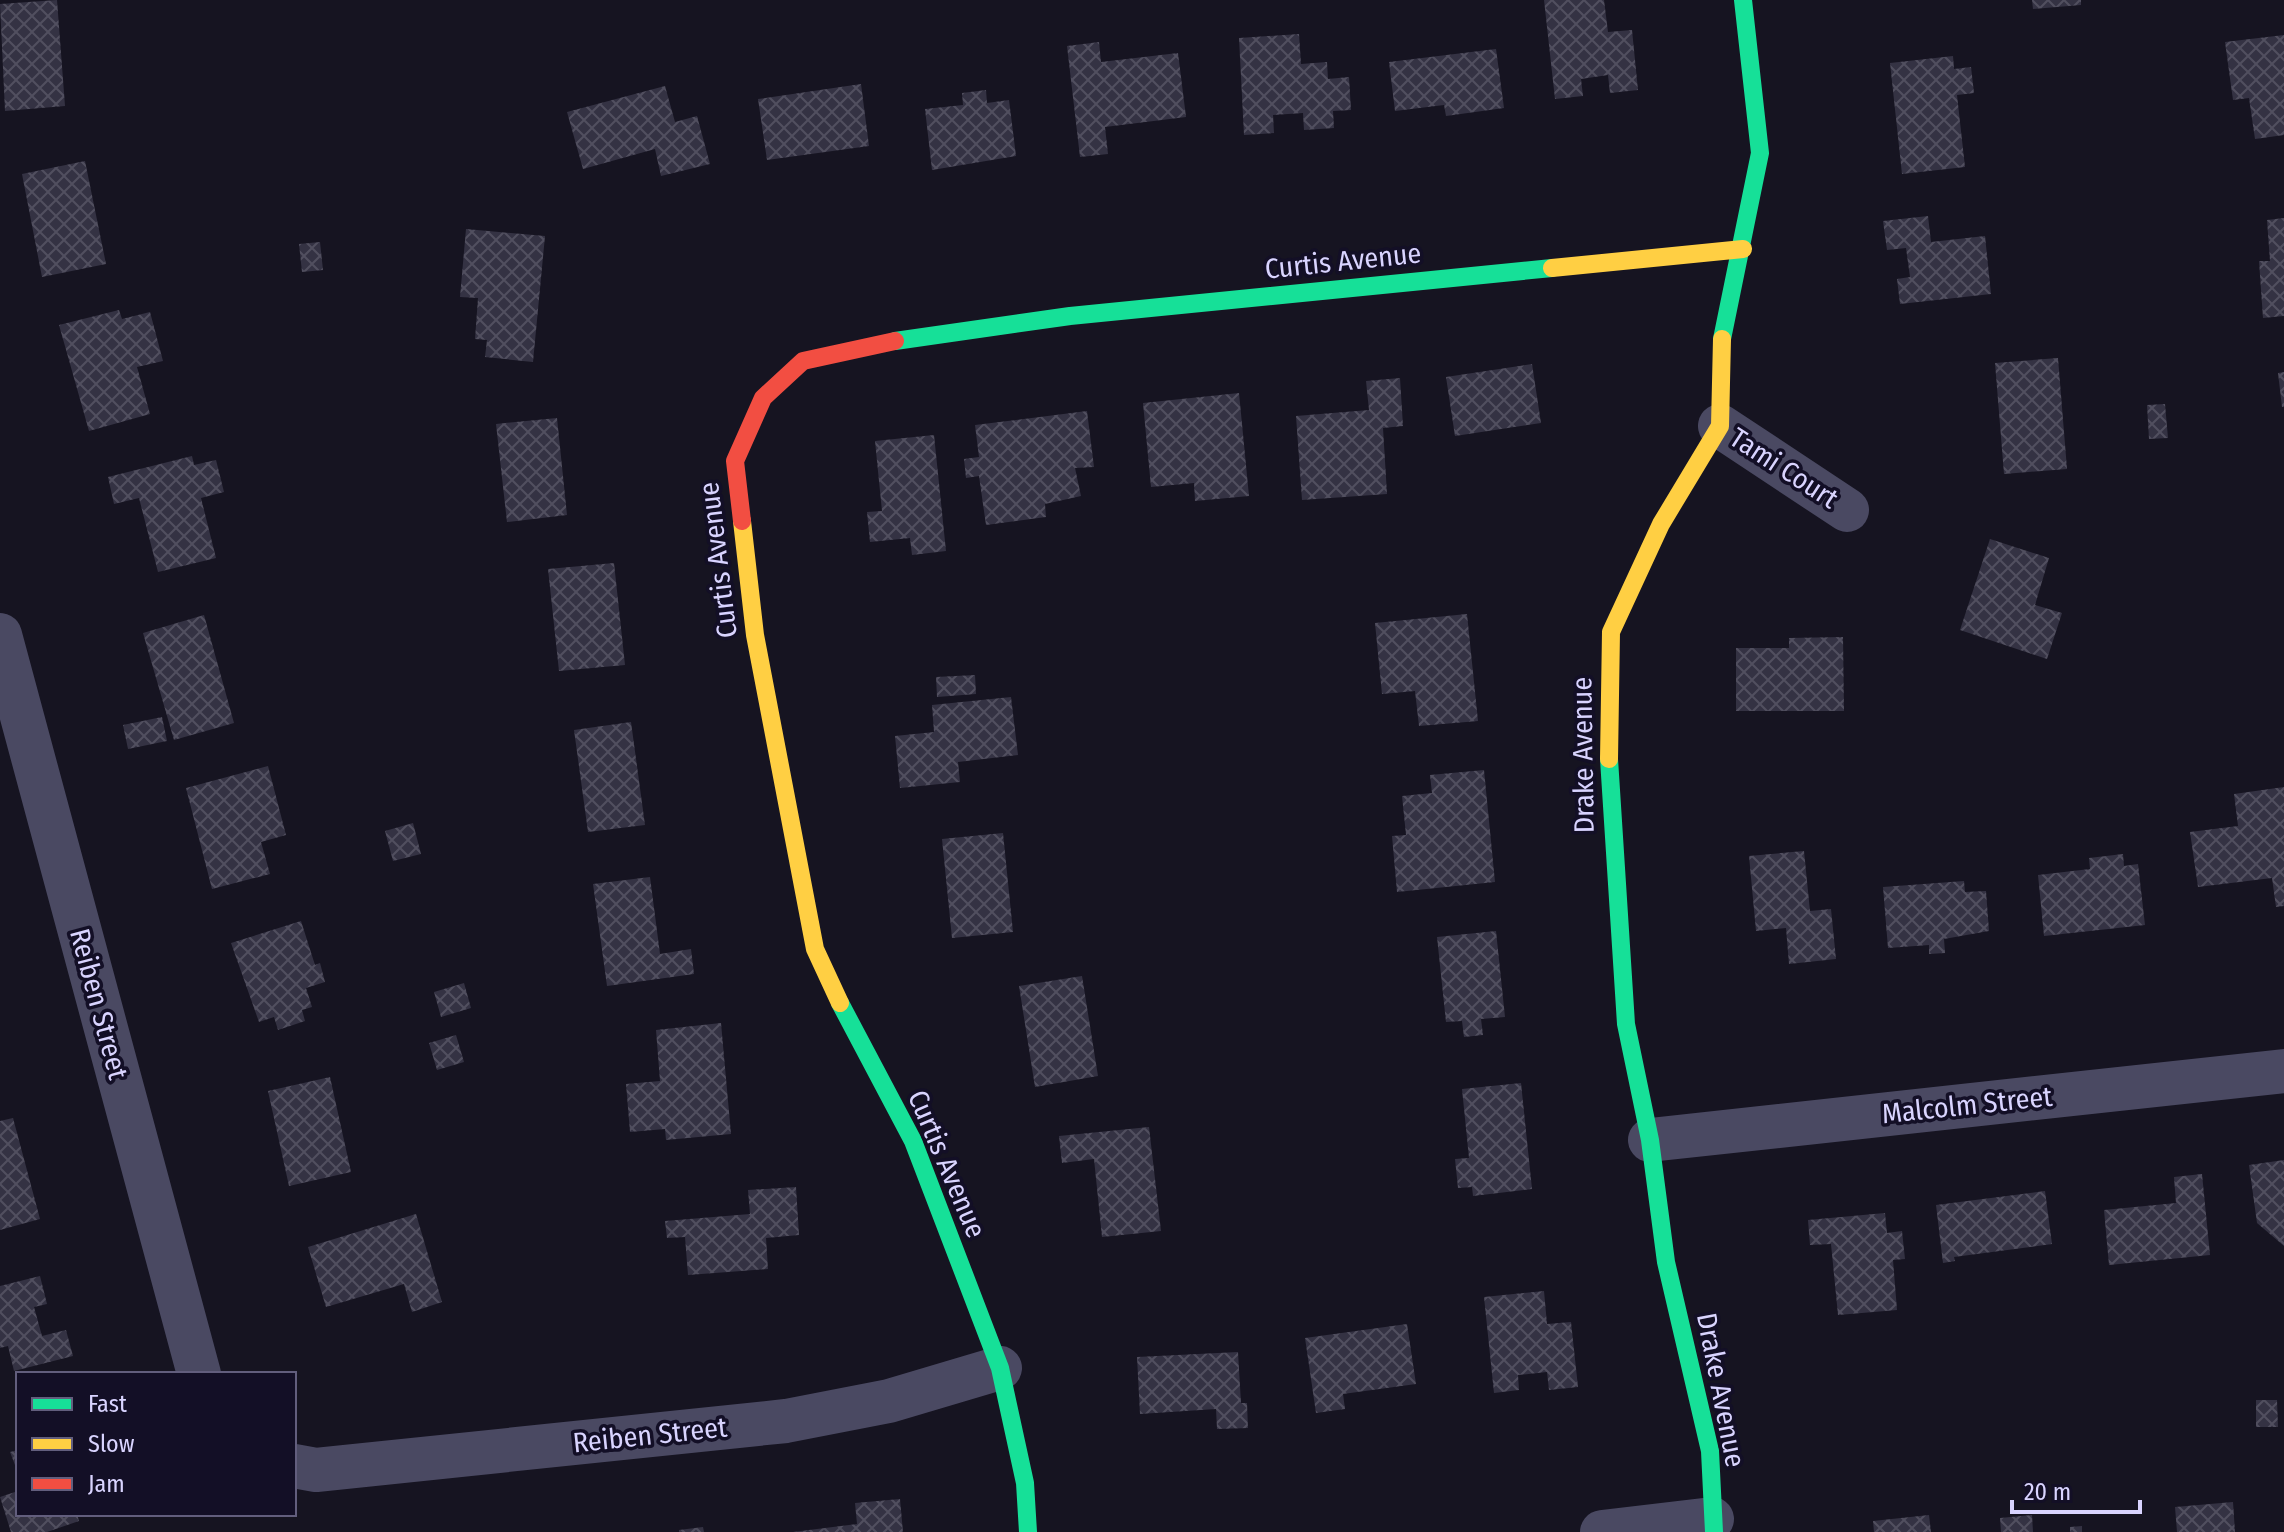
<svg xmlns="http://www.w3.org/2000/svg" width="2284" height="1532" font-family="'Fira Sans Condensed',sans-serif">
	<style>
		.building { fill: url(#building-cross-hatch) }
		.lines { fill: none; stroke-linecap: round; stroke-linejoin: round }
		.street { stroke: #4a4962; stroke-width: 44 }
		.fast { stroke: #16e098; stroke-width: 18 }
		.slow { stroke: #ffcf43; stroke-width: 18 }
		.jam { stroke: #f24e42; stroke-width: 18 }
		.labels { text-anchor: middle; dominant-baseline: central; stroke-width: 7; stroke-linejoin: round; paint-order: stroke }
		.street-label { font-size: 28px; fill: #d9d4ff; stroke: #130f26 }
	</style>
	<defs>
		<pattern id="building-cross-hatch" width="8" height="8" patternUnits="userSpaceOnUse" patternTransform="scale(2)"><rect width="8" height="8" fill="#343243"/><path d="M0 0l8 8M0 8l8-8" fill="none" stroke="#514f5f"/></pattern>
	</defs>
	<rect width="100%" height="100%" fill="#161421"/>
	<path class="building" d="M57,0l8,106 -60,5 -5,-107z
		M1544,0h60l4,32 24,-2 6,60 -28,3 -2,-18 -27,4 2,17 -28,3z
		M2032,0h49v5l-48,4z
		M1299,34l2,30 26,-2 1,17 21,-2 2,33 -18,1 1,17 -30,2 -1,-17 -30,2 1,18 -30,2 -5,-97z
		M2284,35v100l-29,4 -6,-41 -16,2 -8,-58z
		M1099,42l2,20 77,-9 8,64 -81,10 3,27 -28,3 -13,-111z
		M1496,49l8,59 -58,8 -2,-11 -49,6 -6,-49z
		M1953,56l1,13 17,-2 3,26 -17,2 8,72 -63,7 -12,-111z
		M861,84l8,62 -102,14 -9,-61z
		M665,86l10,36 22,-6 13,48 -49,12 -6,-27 -72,20 -16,-57z
		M986,90l1,13 22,-3 7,56 -84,14 -7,-61 38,-4 -1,-12z
		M85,161l21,103 -64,13 -20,-103z
		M1928,216l3,26 54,-6 6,58 -91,10 -3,-25 13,-2 -4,-29 -19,2 -4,-29z
		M2284,218v98l-21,2 -4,-57h11l-3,-41z
		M466,229l79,7 -12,126 -48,-5 2,-17 -12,-1 3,-41 -18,-1z
		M320,242l3,28 -21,2 -3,-28z
		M119,310l3,9 28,-7 13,49 -26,6 13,47 -61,17 -30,-106z
		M2058,358l9,111 -63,5 -9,-111z
		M1532,364l9,59 -86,13 -9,-59z
		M2284,372v35h-2l-4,-34z
		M1400,378l3,48 -20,2 4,66 -85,6 -6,-84 73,-6 -3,-29z
		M1239,393l10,103 -54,5 -1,-18 -43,4 -8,-84z
		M2165,404l3,34 -19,1 -2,-34z
		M1087,411l7,56 -19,1 6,28 -36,8 1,13 -60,8 -7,-49 -13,2 -2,-19 15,-2 -4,-32z
		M557,418l10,97 -60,7 -11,-98z
		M934,435l12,116 -34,4 -2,-17 -40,4 -3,-30 15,-1 -7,-70z
		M192,456l2,9 22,-5 8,32 -23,6 15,60 -58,14 -19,-74 -25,6 -6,-27z
		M1990,539l59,19 -14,47 27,8 -15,46 -87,-29z
		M614,563l11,102 -66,6 -11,-102z
		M1467,614l11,107 -59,5 -4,-35 -33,3 -7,-71z
		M204,615l30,108 -60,17 -31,-107z
		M1843,637l1,74h-108v-63h53v-10z
		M975,675l1,19 -39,3 -1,-20z
		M1011,697l7,58 -60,7 2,20 -60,6 -5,-52 39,-4 -2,-27z
		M162,717l5,24 -39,8 -5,-24z
		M631,722l14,103 -57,7 -14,-102z
		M268,766l18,69 -25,7 9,32 -58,15 -26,-101z
		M1484,770l11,112 -98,10 -5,-56 14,-1 -4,-39 30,-3 -2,-18z
		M2284,787v119l-8,1 -4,-29 -74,9 -8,-55 48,-6 -4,-32z
		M413,823l8,31 -28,7 -8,-30z
		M1003,833l10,99 -61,6 -10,-99z
		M1804,851l6,60 21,-2 5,50 -47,5 -3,-36 -30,3 -7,-75z
		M2123,854l1,12 14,-2 7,61 -101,11 -6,-61 52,-6 -1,-11z
		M650,877l10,77 31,-5 3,25 -87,12 -14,-102z
		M1964,881l1,11 21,-1 3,40 -45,8 1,14 -16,1v-9l-41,3 -5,-61z
		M301,921l14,44 5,-2 5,19 -19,6 6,19 -10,3 3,11 -27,9 -4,-13 -15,5 -28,-79z
		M1496,931l9,86 -24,2 2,16 -19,2 -2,-16 -16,1 -9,-85z
		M1082,976l16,100 -63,11 -16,-101z
		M464,983l7,25 -30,9 -7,-25z
		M721,1023l10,111 -65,6 -1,-11 -35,3 -4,-48 34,-3 -4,-51z
		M456,1035l8,27 -27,8 -8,-27z
		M330,1077l21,95 -62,14 -21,-95z
		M1521,1083l11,106 -59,7 -1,-9 -14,1 -3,-29 14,-1 -7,-69z
		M13,1118l27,101 -40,11v-109z
		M1149,1127l12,104 -59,6 -8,-78 -32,4 -3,-27z
		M2284,1160v86l-27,-23 -8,-58z
		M2202,1174l8,81 -101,10 -5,-55 72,-7 -2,-26z
		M796,1187l3,48 -33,3 2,31 -80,6 -3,-38 -18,1 -2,-17 85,-7 -2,-24z
		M2045,1191l7,53 -98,13 1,4 -12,2 -7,-58z
		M1885,1213l2,20 15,-2 3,28 -12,1 4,50 -59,5 -7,-71 -21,1 -2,-25z
		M416,1214l26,88 -30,10 -8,-28 -78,23 -18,-60z
		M40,1276l7,28 -13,3 8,29 24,-6 7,26 -59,15 -6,-25 -8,2v-62z
		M1544,1291l3,33 24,-2 7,65 -29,3 -2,-18 -29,3 1,15 -25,3 -10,-96z
		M1407,1324l9,60 -73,10 2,15 -29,4 -11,-75z
		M1238,1352l3,51h6l1,25 -31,1 -1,-20 -76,5 -3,-57z
		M2256,1400h21l1,27h-22z
		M18,1450v23l-8,-21z
		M18,1491v23h59l2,7 -32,11h-36l-11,-35z
		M900,1499l3,33h-110l64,-8 -2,-21z
		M2233,1502l2,30h-58l-2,-25z
		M1929,1515l2,17h-57l-1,-11z
		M2032,1515l1,17h-32l-1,-14z
		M2082,1526v6h-12v-5z
		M703,1527l1,5h-25v-2z"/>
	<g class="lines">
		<path class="street" d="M1720,426l127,84
			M0,635l199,739
			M1650,1140l634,-69
			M294,1466l22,4 470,-49 103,-20 111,-33
			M1602,1532l110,-13"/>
		<path class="fast" d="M1722,339l38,-186 -17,-153
			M895,341l175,-25 482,-48
			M1609,759l17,265 24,116 16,122 44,189 4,81
			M840,1003l73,138 87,227 25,115 3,49"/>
		<path class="slow" d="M1552,268l191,-19
			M742,521l13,114 60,314 25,54
			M1609,759l2,-127 50,-108 59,-98 2,-87"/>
		<path class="jam" d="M742,521l-7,-60 28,-63 40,-37 92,-20"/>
	</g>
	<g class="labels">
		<g class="street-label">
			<text transform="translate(1343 261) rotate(-6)">Curtis Avenue</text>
			<text transform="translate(1784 468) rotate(33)">Tami Court</text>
			<text transform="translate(718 560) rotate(-97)">Curtis Avenue</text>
			<text transform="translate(1583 755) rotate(-91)">Drake Avenue</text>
			<text transform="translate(99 1004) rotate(75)">Reiben Street</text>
			<text transform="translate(1967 1105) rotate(-6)">Malcolm Street</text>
			<text transform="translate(947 1164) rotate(67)">Curtis Avenue</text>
			<text transform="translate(1721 1390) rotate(79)">Drake Avenue</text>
			<text transform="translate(650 1435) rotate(-6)">Reiben Street</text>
		</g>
	</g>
	<rect x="16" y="1372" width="280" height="144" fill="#130f26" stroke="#625e7d" stroke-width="2"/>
	<rect x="32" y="1398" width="40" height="12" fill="#16e098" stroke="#625e7d" stroke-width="2"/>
	<text x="88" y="1412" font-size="24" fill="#d9d4ff">Fast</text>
	<rect x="32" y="1438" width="40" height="12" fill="#ffcf43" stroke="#625e7d" stroke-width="2"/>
	<text x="88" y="1452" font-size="24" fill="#d9d4ff">Slow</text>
	<rect x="32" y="1478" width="40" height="12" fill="#f24e42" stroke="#625e7d" stroke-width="2"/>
	<text x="88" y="1492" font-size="24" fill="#d9d4ff">Jam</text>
	<path d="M2012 1500v12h128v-12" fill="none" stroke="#d9d4ff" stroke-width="4"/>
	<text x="2024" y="1500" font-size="24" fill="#d9d4ff" stroke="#130f26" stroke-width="6" paint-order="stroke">20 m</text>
</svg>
